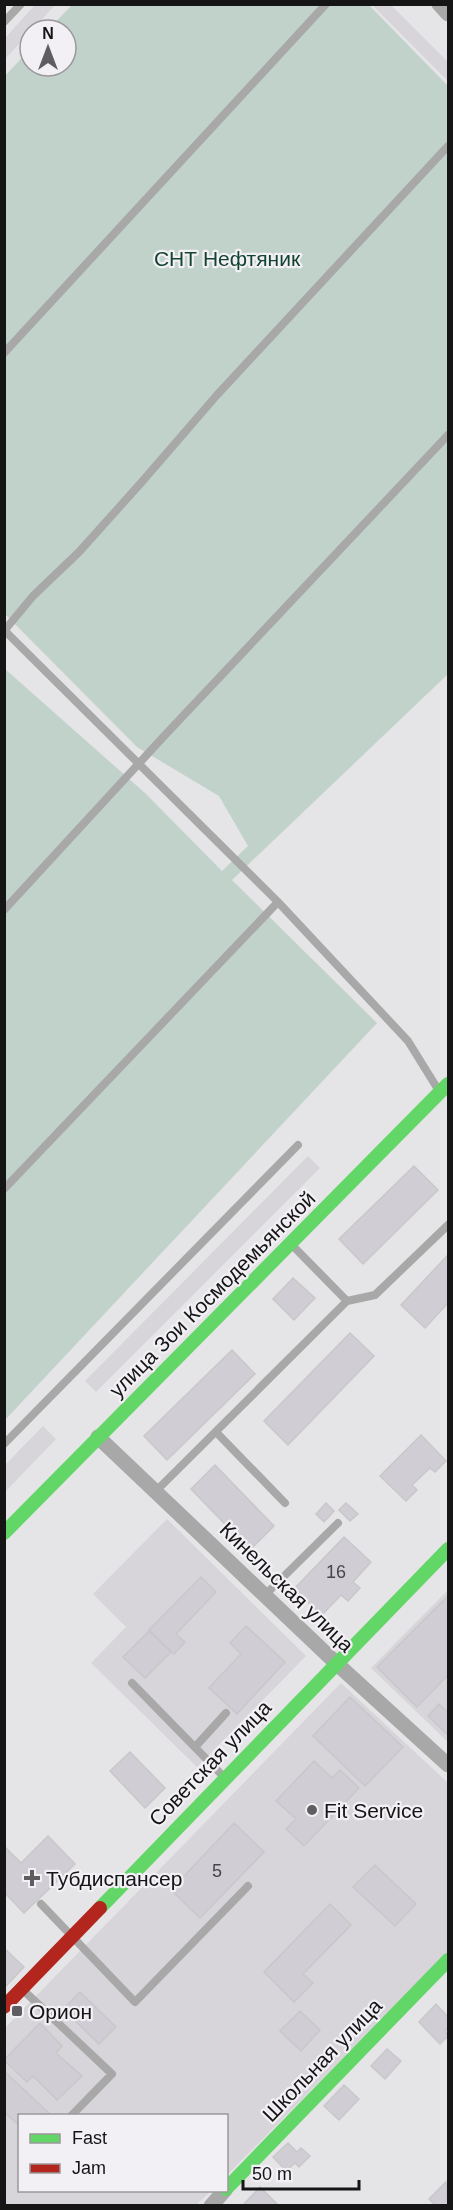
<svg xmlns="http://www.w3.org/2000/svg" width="453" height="2210" font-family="Helvetica,sans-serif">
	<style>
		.built { fill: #d7d4da }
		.green { fill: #c0d2ca }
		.building { fill: #d1cdd4; stroke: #c8c7c9; stroke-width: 1.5 }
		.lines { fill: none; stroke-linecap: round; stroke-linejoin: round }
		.lane { stroke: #a8a8a8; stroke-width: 8 }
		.street { stroke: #a8a8a8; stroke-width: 15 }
		.fast { stroke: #63d668; stroke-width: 14 }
		.jam { stroke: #b3261e; stroke-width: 14 }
		.poi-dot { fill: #5e5d5f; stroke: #f2f0f4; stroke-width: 2 }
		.labels { text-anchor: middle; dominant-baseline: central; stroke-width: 4.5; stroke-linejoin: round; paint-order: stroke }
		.number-label { font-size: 18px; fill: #474548 }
		.park-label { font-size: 21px; fill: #124431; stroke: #f2f0f4 }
		.street-label { font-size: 21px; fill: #161516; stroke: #f2f0f4 }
		.poi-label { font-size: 21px; fill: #161516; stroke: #f2f0f4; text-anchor: start }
	</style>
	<rect width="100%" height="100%" fill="#e5e4e6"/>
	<path class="built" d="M35,5h20l-50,54v-21z
		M372,5h19l57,57v19z
		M308,1156l12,12 -224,224 -11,-11z
		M43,1426l13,13 -51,53v-27z
		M167,1519l139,137 -109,111 -106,-104 35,-36 -33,-33z
		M448,1590v152l-77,-74z
		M341,1683l107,100v169l-221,223 -1,-59h-206v74l191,1 -15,14h-191l-1,-176z"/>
	<path class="green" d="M368,4l80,82v588l-216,206 145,143 -372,397v-751l140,124 77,78 26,-25 -29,-50 -82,-49 -132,-133 -1,-537 26,-28v17h36v-36h-18l24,-25z"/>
	<path class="building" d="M414,1166l24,24 -75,74 -24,-25z
		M448,1255v48l-23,25 -24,-23z
		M293,1278l22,20 -21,22 -21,-21z
		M350,1333l24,23 -86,89 -24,-24z
		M232,1350l23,24 -88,86 -23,-24z
		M421,1435l25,26 -11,11 -5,-4 -18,17 5,5 -11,11 -26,-25z
		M215,1465l59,61 -24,24 -59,-61z
		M326,1503l8,8 -10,11 -8,-8z
		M346,1503l12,11 -8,7 -11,-11z
		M344,1537l27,25 -18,20 7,6 -12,13 -7,-6 -19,20 -28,-26z
		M201,1577l15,15 -40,42 9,8 -11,12 -25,-24z
		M448,1596v79l-31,32 -40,-40z
		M246,1626l39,36 -48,52 -28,-26 32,-34 -11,-11z
		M149,1631l22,21 -26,26 -22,-21z
		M350,1697l53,50 -38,39 -52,-50z
		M439,1704l9,9v22l-20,-19z
		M130,1752l35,36 -20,20 -35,-37z
		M314,1761l18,17 8,-8 19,18 -55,58 -18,-17 10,-10 -20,-18z
		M234,1823l30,29 -64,66 -29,-28z
		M48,1836l27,28 -51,49 -20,-21v-46l17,17z
		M375,1865l41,39 -21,22 -42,-39z
		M330,1904l21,21 -48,49 10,9 -19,19 -30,-30z
		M4,1948l20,19 -20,21z
		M80,1992l36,35 -17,17 -36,-35z
		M436,2004l12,13v10l-3,4 3,5 -8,8 -21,-22z
		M300,2011l20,19 -19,21 -21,-20z
		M40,2023l22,23 -6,7 26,23 -25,24 -24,-24 -6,6 -23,-22z
		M387,2049l14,12 -16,18 -14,-13z
		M4,2071l48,45h-32v10l-16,-14z
		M344,2085l15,14 -20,21 -15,-14z
		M288,2143l9,9 4,-4 9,8 -11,11 -4,-4 -9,8 -13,-14z
		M446,2182l2,24h-12l-7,-7z
		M260,2187l19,19h-37z"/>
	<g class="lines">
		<path class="lane" d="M4,22l17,-18
			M4,353l322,-349
			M4,630l274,272 130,139 31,50
			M4,631l29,-35 46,-44 61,-68 77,-89 231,-249
			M4,910l162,-176 282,-299
			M4,1189l274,-287
			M347,1301l28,-6 73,-70
			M216,1432l69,71
			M4,1444l294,-299
			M156,1491l191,-190 -56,-57
			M265,1595l73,-72
			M132,1683l93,95
			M195,1747l31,-34
			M41,1904l94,98 113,-116
			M22,1989l90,85 -41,42"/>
		<path class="street" d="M439,4l9,10
			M98,1437l238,226 112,102
			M211,2206l14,-16"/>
		<path class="fast" d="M4,1533l444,-449
			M100,1908l348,-359
			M226,2189l222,-229"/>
		<path class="jam" d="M4,2007l96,-99"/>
	</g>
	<g class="poi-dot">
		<circle cx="312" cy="1810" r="6"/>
		<path d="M29 1869h6v6h6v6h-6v6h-6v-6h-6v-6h6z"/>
		<rect x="11" y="2005" width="12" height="12" rx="3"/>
	</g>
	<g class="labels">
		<g class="number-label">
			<text x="336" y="1572">16</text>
			<text x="217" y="1871">5</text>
		</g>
		<g class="park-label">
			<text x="227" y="258">СНТ Нефтяник</text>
		</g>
		<g class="street-label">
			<text transform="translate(212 1294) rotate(-45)">улица Зои Космодемьянской</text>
			<text transform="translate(287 1587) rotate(44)">Кинельская улица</text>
			<text transform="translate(210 1763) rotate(-46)">Советская улица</text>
			<text transform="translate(322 2060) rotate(-46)">Школьная улица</text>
		</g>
		<g class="poi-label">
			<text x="324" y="1810">Fit Service</text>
			<text x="46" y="1878">Тубдиспансер</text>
			<text x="29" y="2011">Орион</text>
		</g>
	</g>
	<rect width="453" height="2210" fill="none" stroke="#161516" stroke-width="12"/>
	<rect x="18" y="2114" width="210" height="78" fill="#f2f0f4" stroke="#9a989b" stroke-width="1.5"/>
	<rect x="30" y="2134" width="30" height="9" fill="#63d668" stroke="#9a989b" stroke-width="1.5"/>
	<text x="72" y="2144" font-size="18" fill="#161516">Fast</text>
	<rect x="30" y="2164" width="30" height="9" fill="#b3261e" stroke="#9a989b" stroke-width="1.5"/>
	<text x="72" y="2174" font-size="18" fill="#161516">Jam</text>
	<g transform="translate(48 48)"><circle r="28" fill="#f2f0f4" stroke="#9a989b" stroke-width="1.5"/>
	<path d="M0-4.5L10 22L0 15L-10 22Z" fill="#5e5d5f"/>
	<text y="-9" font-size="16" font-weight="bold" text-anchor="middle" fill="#161516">N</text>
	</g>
	<path d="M243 2180v9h116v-9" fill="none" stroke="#161516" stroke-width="3"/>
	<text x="252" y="2180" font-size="18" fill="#161516" stroke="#f2f0f4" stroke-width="4.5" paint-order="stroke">50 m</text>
</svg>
